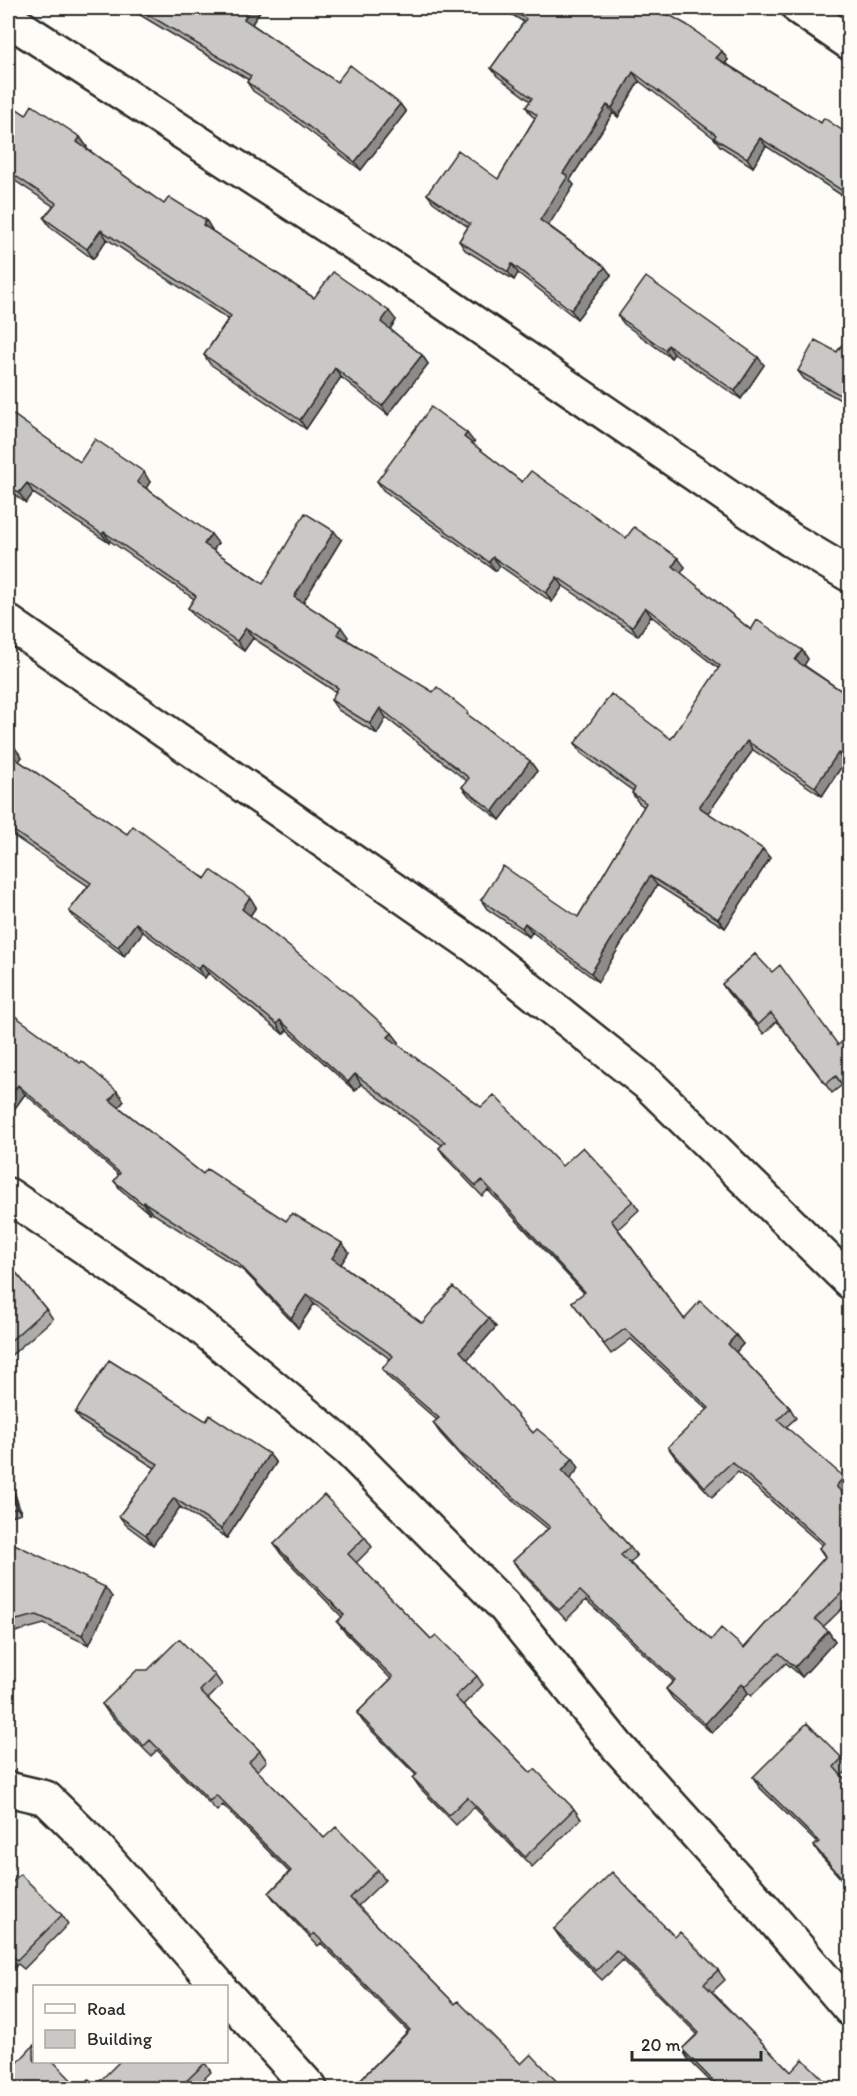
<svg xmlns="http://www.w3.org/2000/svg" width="857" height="2096" font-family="Itim,sans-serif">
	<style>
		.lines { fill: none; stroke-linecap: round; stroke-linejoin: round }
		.street-casing { stroke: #2b2b2b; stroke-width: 38 }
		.street { stroke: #fdfcf7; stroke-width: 33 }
		.wall { fill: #adaca9; stroke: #2b2b2b; stroke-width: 1.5 }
		.shaded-wall { fill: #8d8c89; stroke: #2b2b2b; stroke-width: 1.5 }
		.building { fill: #c9c8c4; stroke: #2b2b2b; stroke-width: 1.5 }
	</style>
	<rect width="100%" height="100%" fill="#fdfcf7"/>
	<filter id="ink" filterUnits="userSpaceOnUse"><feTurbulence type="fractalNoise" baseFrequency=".0167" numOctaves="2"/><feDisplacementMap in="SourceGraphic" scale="12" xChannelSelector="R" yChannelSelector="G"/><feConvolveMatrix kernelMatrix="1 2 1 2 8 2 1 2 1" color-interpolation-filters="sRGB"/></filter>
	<g filter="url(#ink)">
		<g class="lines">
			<defs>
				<path id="street" d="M799,8l51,35
					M8,19l418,271 365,250 59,35
					M8,622l468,325 172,137 202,198
					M8,1195l188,128 153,127 155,156 113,140 150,166 83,97
					M8,1789l38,9 51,50 122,138
					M226,1995l84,93"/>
			</defs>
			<use href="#street" class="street-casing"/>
			<use href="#street" class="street"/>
		</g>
		<path class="wall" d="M501,8h156l71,52 -3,3 96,60 28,12v65l-83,-54 -13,21 -33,-21 -6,-8 -75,-57 -21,36 -5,-4 -43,67 4,5 -26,40 57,42 6,8 -34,44 -59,-46 -4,7 -49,-30 -6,-9 9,-14 -35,-25 -6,-8 71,-15 37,-61 -3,-2 -6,-9 4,-6 -33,-25 -6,-8 33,-46z
			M130,9v-1h132l-10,16 85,58 63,22 6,8 -45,58 -77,-58 -31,-21 -6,-9 2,-2z
			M8,103l18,12 54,22 7,10 -1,1 78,56 42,16 6,10v1l102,67 82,22 -6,9 32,26 6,9 -40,51 -47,-38 -35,52 -96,-65 -6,-9 24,-36 -121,-80 -14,20 -42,-31 -7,-10 9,-12 -45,-30z
			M618,316l146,49 -23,34 -67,-45 -3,4 -47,-34z
			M849,335v70l-45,-26 -6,-8 39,-19z
			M8,411l72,51 70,20 -4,6 72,55 -5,7 50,34 78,-44 -38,62 45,35 -2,2 126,79 58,43 7,10 -37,49 -31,-24 -7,-9 5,-6 -81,-63 -9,16 -39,-24 -7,-10 5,-8 -83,-54 -9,13 -49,-34 -7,-9 6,-9 -84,-58 -1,2 -76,-50 -7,10 -18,-13z
			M474,442l-1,2 49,38 104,56 59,29 -4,6 70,57 51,20 6,9 -4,6 45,31v67h-5l-22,33 -69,-46 -45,63 62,45 -45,70 -68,-43 -59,97 -66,-50 -3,5 -42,-28 -6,-9 97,17 66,-110 -6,-5 -6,-9 1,-2 -52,-38 -6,-10 96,-4 48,-70 -68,-53 -13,20 -75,-50 -11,16 -52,-36 -4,5 -113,-81 -6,-9z
			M8,742l14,15 -3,4 108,73 129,73 -6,9 149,126 -2,2 84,63 81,59 71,35 6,9 -21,19 66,90 59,25 -7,8 54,56 6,10 -10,9 63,60 -6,8 6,6v101l-26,25 5,4 7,10 -33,36 -16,-14 -35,33 -3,-3 -36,40 -39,-34 -7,-10 7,-8 -87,-81 -20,20 -46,-49 -7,-10 35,-32 -83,-68 -25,-28 -7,-10 4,-3 -48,-42 -7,-9 8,-10 -76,-55 -16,24 -54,-57 -93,-59 -2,1 -28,-23 -7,-9 5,-6 -94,-81 -17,24v-107l116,90 -5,6 84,67 83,47 63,31 -8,12 81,59 67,-5 7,9 -29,33 66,73 46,35 -10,12 61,67 7,9 -7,7 81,77 33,8 81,-91 -6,-9 3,-3 -84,-73 -26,25 -37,-40 -7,-10 40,-37 -77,-71 -20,15 -39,-52 12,-9 -96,-103 -6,6 -36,-38 -7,-10 3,-3 -81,-61 -6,7 -68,-61 -4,4 -75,-61 -3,5 -62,-46 -19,24 -48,-36 -7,-9 19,-25 -80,-54z
			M755,954l87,131 -10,8 -55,-72 -13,13 -36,-41 -6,-9z
			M8,1263l38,46 7,10 -45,39z
			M75,1413l131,8 63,33 7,9 -49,75 -47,-31 -27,38 -27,-20 -7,-9 36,-48 -73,-46z
			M8,1472l13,41 -13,4z
			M365,1537l7,10 -16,16 75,76 46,37 6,9 -20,20 68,68 43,36 7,10 -49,48 -58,-60 -18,18 -36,-37 -7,-10 3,-3 -52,-52 -7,-10 34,-34 -47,-48 -7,-9 5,-5 -61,-63 -7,-10z
			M8,1541l104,56 -23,48 -45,-21 -36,10z
			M215,1675l7,10 -14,14 52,52 7,10 -10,10 67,67 54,32 7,10 -27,26 97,98 66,60 42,24h-205l-3,-3 53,-54 -87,-88 -3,3 -42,-44 -7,-9 20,-21 -66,-67 -6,6 -60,-61 -6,6 -42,-42 -7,-10z
			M842,1758l7,10 -7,8 7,8v104l-28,-32 -7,-10 3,-3 -58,-56 -6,-10z
			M8,1887l54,28 6,9 -44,45 -6,-5 -10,10z
			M554,1929l121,8 43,33 7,10 -13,12 79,80 41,16h-115l-29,-29 -6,-10 15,-15 -74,-74 -21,20 -41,-41z
			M205,2063l6,9 -16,16h-187h71l16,-2z"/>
		<path class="shaded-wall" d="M251,8h11l-12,19 -6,-8z
			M722,51l6,9 -6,6 -6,-8z
			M633,72l6,9 -21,36 -6,-9z
			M400,104l6,8 -45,58 -6,-8z
			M607,105l6,8 -43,67 4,5 -27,43 -7,-8 23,-47z
			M80,137l7,10 -3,4 -7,-9z
			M760,138l6,8 -13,21 -6,-9z
			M206,220l6,10 -3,4 -6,-9z
			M101,230l6,9 -14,20 -6,-10z
			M512,264l6,9 -4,7 -6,-8z
			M605,267l6,8 -34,44 -6,-9z
			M389,311l7,9 -8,12 -7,-10z
			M668,345l6,9 -3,4 -6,-8z
			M422,355l6,9 -40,51 -6,-9z
			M758,357l6,8 -23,34 -6,-8z
			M335,368l6,9 -35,52 -6,-9z
			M467,433l7,9 -3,5 -7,-10z
			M144,472l6,10 -6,9 -7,-9z
			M27,483l6,10 -7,10 -7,-10z
			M334,531l7,9 -40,66 -7,-9z
			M104,532l6,9 -1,2 -7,-9z
			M211,534l7,9 -7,11 -7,-10z
			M493,557l7,9 -4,5 -7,-9z
			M678,558l7,9 -6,8 -6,-9z
			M557,577l6,9 -11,16 -6,-9z
			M645,607l6,9 -13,20 -6,-9z
			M341,627l7,10 -4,6 -7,-9z
			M246,628l7,10 -9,13 -7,-10z
			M802,650l6,9 -6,10 -7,-9z
			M380,708l6,10 -9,16 -7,-10z
			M747,741l6,9 -47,66 -7,-9z
			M15,748l7,9 -6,8 -6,-10z
			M838,753l6,10 -22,33 -7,-9z
			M530,761l7,10 -37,49 -7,-9z
			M763,849l7,9 -45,70 -7,-9z
			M650,876l7,9 -59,97 -7,-9z
			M250,897l6,10 -8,11 -6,-9z
			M136,923l7,9 -19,24 -6,-9z
			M525,923l7,9 -3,5 -7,-9z
			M8,954l5,8 -5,8z
			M202,964l6,9 -3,5 -7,-9z
			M280,1020l7,10 -4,4 -6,-10z
			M392,1033l7,9 -4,5 -7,-10z
			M355,1074l6,10 -6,7 -7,-9z
			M18,1085l7,9 -17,24v-18z
			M117,1091l7,10 -8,9 -6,-10z
			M144,1202l7,10 -2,1 -6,-9z
			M342,1243l7,9 -10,15 -7,-9z
			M307,1294l7,10 -16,24 -7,-10z
			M489,1318l7,9 -30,34 -6,-10z
			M736,1335l7,9 -8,9 -7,-9z
			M269,1454l7,9 -49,75 -6,-9z
			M573,1458l6,10 -11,13 -6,-10z
			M8,1472v1l13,40 -4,-5 -9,-31z
			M844,1477l5,8v2l-7,9 -6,-10z
			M174,1498l6,9 -27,38 -7,-10z
			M105,1587l7,10 -23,48 -7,-10z
			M828,1631l7,10 -33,36 -7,-10z
			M742,1683l6,10 -36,40 -7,-9z"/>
		<path class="building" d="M137,8h114l-7,11 93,63 13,-17 50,39 -45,58 -77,-59 -31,-21 4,-6z
			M508,8h149l30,17 35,26 -6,7 105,65 3,-5 25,17v60l-89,-57 -13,20 -33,-20 2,-3 -83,-63 -21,36 -5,-3 -44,68 5,3 -28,44 65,47 -34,43 -59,-46 -4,8 -49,-31 11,-17 -43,-30 31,-44 40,29 39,-64 -11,-8 6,-9 -41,-30 35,-49z
			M8,103l18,12 6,-10 48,32 -3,5 87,62 5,-7 37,23 -3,5 111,73 19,-26 56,39 -8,11 41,33 -40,51 -47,-38 -35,52 -96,-65 27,-39 -32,-22 -98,-64 -14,19 -43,-31 12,-15 -48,-32z
			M646,277l112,80 -23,34 -67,-46 -3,5 -47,-34z
			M849,335v65l-51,-29 17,-31 22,12z
			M431,407l36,26 -3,4 58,45 9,-11 95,67 8,-11 44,31 -5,8 78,64 6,-10 45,30 -7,10 54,36v59l-11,-2 -23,34 -68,-46 -48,66 64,42 -45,70 -68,-43 -59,97 -66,-50 -3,5 -41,-28 22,-34 75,51 68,-114 -14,-10 3,-5 -60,-45 36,-49 60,45 49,-73 -75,-59 -13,20 -75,-50 -11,16 -53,-36 -4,5 -112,-81z
			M8,411l72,51 15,-23 49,33 -7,10 74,52 -7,10 59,40 42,-71 29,18 -40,66 47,30 -4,7 96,58 4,-5 31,25 -1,2 63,47 -37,50 -31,-24 7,-9 -89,-70 -10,16 -39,-24 7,-12 -92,-60 -9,13 -49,-33 8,-12 -92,-64 -2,2 -75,-51 -8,10 -11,-8z
			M8,742l7,6 -5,7 117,79 6,-8 72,53 6,-9 39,27 -8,12 109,87 41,37 -4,4 93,70 13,-12 68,71 21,-19 50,54 -22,19 73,99 16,-18 36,34 -8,9 62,64 -12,12 66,57 -8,9 13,15v85l-34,33 13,12 -33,36 -16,-14 -34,33 -3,-3 -37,41 -39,-35 9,-9 -95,-89 -21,19 -46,-49 37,-34 -91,-75 -26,-29 6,-5 -57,-49 11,-13 -86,-62 -16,24 -54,-56 -93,-60 -1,2 -29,-23 6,-8 -102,-88 -10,15v-89l72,52 2,-2 35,30 -7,9 93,74 4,-5 79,52 6,-8 50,30 -10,15 90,65 31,-36 36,31 -29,33 73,82 4,-4 36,29 -11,13 68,76 -9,8 90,85 10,-12 23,20 82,-92 -7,-8 5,-5 -92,-81 -27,25 -37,-40 41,-39 -84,-79 -21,15 -32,-42 13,-10 -103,-112 -6,6 -37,-38 6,-6 -90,-68 -7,8 -68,-62 -3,4 -75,-60 -4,5 -62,-46 -18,24 -49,-36 22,-28 -83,-56z
			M755,954l17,18 8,-7 58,80 11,-9v58l-13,-18 -10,8 -55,-71 -13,12 -36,-41z
			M8,1263l38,46 -38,34z
			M109,1360l97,61 4,-6 59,39 -48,75 -47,-31 -28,37 -27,-19 39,-52 -83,-51z
			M8,1477l9,31 -9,3z
			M324,1495l41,42 -17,17 83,85 5,-4 41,41 -22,21 76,76 4,-4 39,40 -49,48 -58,-60 -18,18 -36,-37 4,-4 -60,-61 36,-36 -56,-55 7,-7 -70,-71z
			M8,1541l97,46 -23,48 -45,-20 -29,7z
			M179,1639l36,36 -15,16 60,60 -11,11 75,76 12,-11 42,43 -28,28 105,106 3,-3 63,63 10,-10 32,34h-136l-3,-2 -2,2h-64l-3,-3 55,-55 -96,-97 -3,3 -42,-43 22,-22 -75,-76 -6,6 -60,-61 -6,6 -42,-42 35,-34h11z
			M807,1723l35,35 -8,9 15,17v102l-35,-40 5,-4 -66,-65z
			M612,1872l63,65 5,-5 38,38 -14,14 87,88 12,-13 29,29h-87l-5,-4 -4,4h-16l-38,-39 17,-16 -83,-83 -20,21 -42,-42z
			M20,1874l42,41 -45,45 -5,-5 -4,4v-72z
			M34,2045v16h19l26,27 10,-9 6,7 25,-25h83l2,2 -26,25h-171v-15z"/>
	</g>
	<rect width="857" height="2096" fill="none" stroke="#fdfcf7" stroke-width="30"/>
	<rect x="15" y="15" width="827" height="2066" fill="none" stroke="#2b2b2b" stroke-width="2" filter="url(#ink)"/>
	<rect x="33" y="1985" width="195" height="78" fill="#fdfcf7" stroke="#a9a8a5" stroke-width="1.5"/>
	<rect x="45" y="2004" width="30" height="9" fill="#fdfcf7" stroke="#a9a8a5" stroke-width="1.5"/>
	<text x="87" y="2015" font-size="18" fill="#2b2b2b">Road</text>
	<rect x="45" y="2030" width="30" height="18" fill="#c9c8c4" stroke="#a9a8a5" stroke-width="1.5"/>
	<text x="87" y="2045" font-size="18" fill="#2b2b2b">Building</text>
	<path d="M632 2051v9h129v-9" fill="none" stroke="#2b2b2b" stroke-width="3"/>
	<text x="641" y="2051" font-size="18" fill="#2b2b2b" stroke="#fdfcf7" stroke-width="4.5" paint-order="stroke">20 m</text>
</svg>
